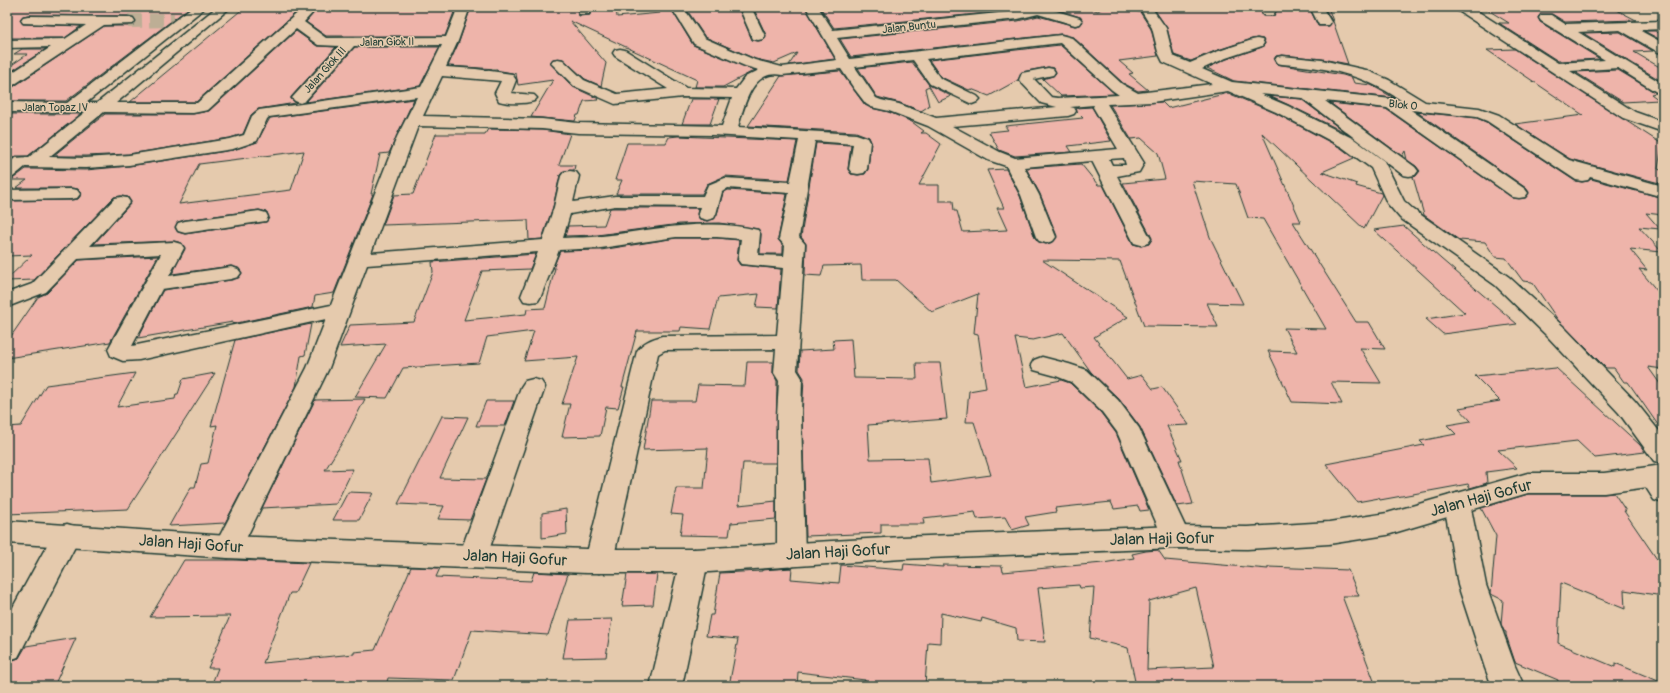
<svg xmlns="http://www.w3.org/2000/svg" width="1670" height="693" font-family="Pangolin,sans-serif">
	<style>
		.building { fill: #eeb4aa; stroke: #1f3d34; fill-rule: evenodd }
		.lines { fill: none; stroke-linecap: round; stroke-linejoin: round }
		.minor-tunnel { stroke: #bdae95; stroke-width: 14; stroke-dasharray: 14 7; stroke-linecap: butt }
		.minor-casing { stroke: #1f3d34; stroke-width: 3 }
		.tertiary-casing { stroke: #1f3d34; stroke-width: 3 }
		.minor { fill: #e5caad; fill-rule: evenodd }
		.tertiary { fill: #e5caad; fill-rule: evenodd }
		.labels { text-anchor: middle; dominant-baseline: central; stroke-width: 3; stroke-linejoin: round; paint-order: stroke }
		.far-street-label { font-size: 11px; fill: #1f3d34; stroke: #e5caad }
		.near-street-label { font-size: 16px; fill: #1f3d34; stroke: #e5caad }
	</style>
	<rect width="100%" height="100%" fill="#e5caad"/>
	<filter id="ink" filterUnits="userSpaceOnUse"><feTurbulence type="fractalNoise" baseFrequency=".025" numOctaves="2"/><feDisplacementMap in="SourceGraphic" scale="8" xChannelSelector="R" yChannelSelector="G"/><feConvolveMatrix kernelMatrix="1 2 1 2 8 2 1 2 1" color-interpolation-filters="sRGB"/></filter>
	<g filter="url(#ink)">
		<path class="building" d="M7,7h183l-124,94h-59v-13l6,-1 91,-61h29l3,-6 -3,-3 -5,-1 -100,-1 -5,1 -3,3 3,5 58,2 -16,12h-58z
			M245,7h57l-106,95h-66z
			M319,7h137l-11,29h-119l-20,-14z
			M471,7h106l2,9 11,-1 1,-8h25l1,10 43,-4 -1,-5 11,-1 23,38 62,25 -32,17h-28l2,-7 -127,-59 36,42 -5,23 -16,-7 -22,-20h-10l-3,4 23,24 26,12 -1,1 -14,1 -5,14h-2l-2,6 -44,-4 22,-37 -35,5 -2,-11 -4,-1 -16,-3 1,-1 -49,-3 11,-24z
			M685,7h53l14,33 6,1 6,-1 2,-5 -13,-28h52l30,52 -46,6 8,-12 -23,10 -19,-4 -50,-22z
			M820,7h197v3l-183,18z
			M1048,7h36l14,4 6,-4 36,5 11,17 7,27 -39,5 14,12 -4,1 19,16 -10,1 -15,-8 -50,-46 -12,-3 -210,23 -11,-18 178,-18 20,-5 37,10 5,-1 3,-3 -3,-5z
			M1156,7h104l3,9h11l2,-5 -1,-4h34l9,19h11l3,-5 -8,-14h4l20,57 -26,-5 -40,-4 -6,1 -2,3 2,5 67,11 9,3 2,5 17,2 23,13 -160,-17 -27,-13 20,-9 35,-12 3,-3 -2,-5 -6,-1 -5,1 -37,12 -24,10 -17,-6 -7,-27 -11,-16z
			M1483,7h128l25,13 -71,2 -13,-8h-11l-3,3 2,5 60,37 -42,2 -59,-38h10z
			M296,31l21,15 19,1 -45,50v2l5,4 -38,6 -7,6 -8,19 -13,4 -101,16 -43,2h-33l52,-42h88l16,-3z
			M1644,31h11l8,4v6z
			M1620,32l33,19 -19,1 29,17v13l-80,-49z
			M1060,45l55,49 -54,2 -18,-17 10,-3 3,-3 -2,-5 -6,-1 -26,5 -4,8 -29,16 -18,-7 -2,1 -28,-13 -12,-17z
			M355,47h85l-20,39 -114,16z
			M22,49h24l-39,25v-6l21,-14h-14z
			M1515,49l147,95 -4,25 5,2v13l-93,-25 -55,-35 68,-9 -96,-65z
			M912,62l17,23 22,11 -13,6 -9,-16 -4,2 4,18 -8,5 -21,-8 -23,-6 -19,-29z
			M1618,70l38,23 -5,1 8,6 -36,2 -48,-30z
			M840,71l25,34 6,3 18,4 23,10 12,9 -3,2h5l15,11 -22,41h20v16h14l1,10h3l6,21 44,-2 -10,-22h7l-17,-38 19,-1 14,27 15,42 4,4 7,2 7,-2 4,-6 -17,-42 -14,-26 55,-4 17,21h5l30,59 8,2 8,-2 3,-6 -29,-55 42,-4 -7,-26 -17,-15 -10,1 -21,-34 52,-3 6,6 60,-15 47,20 66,35 13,10 -32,14 35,12 -1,2 25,7 1,2 -18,34 -102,-96 39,89h-8l63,100h13l16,27 -25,-1 21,35 -50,-1 11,22 -50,-2 -24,-51 29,1 -13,-24 42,1 -63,-110 -15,-1 -12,-34 -44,-3 18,56 33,67 -36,-1 11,24 -74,-1 -24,-65 -78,-1 86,57 -34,20 33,42 15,-4 11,14 9,-2 27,38 -22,1 15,34h-3l14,44 -16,2 -37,-79 -21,-28 -28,-27 -28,-39 -30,7 -18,-2 11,49 35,-7 9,3 31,30 15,20 33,77 -9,1 -2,-5 -24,3 -3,-7 -56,6 1,4 -31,5 4,8 -17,5 -7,-13 -28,2 -2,-7 -52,6 1,6h-43v9l-75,3 -4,-120 2,-38 -5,-8 1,-19 34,-2 -1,-9 18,-1 3,39 63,1 -1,-16h24l7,56 -79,6 2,34 58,-1 3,25 60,-8 -17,-53h-8l3,-31 17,-3 -8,-54 -4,-1 4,-39 -46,18 -36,-32h-34l-1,-15 -37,1 -3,10 -16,-1 1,-31 -5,-7 15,-94 35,2 -3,24 3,5 7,1 7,-1 3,-5 3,-27 -2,-5 -13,-5 -108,-6 33,-50z
			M1269,96l32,3 45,34 -57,-28z
			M414,99l-25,54 -9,1 -9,40h2l-39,99 -19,3 -2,11 -81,17 1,-2 -95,16 25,-48 68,-10 7,-2 4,-5 -4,-5 -7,-2 -59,8 13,-25 -3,-6 -8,-2 -80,3 37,-41 -3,-6 -7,-1 -7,1 -80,83 -27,1v-2l25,-24 -25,1v-55l64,-1 7,-1 4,-5 -4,-5 -7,-1h-55l11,-8h-20v-1l7,-1 12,-9 60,1 43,-4 104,-16 24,-8 13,-24zM304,151l-13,39 -112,14 20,-40zM259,210l8,2 2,6 -3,4 -81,12 -7,-2 -3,-4 3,-6 7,-2z
			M691,99h28l-9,25h-28z
			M1330,103l56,6 127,89h12l4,-6 -3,-4 -109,-76 60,6 9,4 89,59 7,1 6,-1 3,-2 72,19v17l-17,-2 14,16 -21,-2 23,25 -32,-3 17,21 -8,-1 24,29v71l-15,-2 15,21v44l-35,-50h-4l-10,-14h-8l-48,-48 -26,-38 -9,-1 -17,-23 -11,-1 -10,-15 -26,-2 -35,-25 -11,-38 3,-1 4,-5 -4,-5 -9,-6 -2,-9 -3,5z
			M1092,107l19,34 -43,5 4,6 -57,4 -16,-6 -10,-18 19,-2 -3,-4 78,-8 -6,-6 -1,-4z
			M7,114h74l-53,42h-13l-8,7z
			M488,129l54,1 28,4 -11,31h16l-1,5 -10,1 -4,4 -7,32 -11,32 -13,1 -1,-20 -145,5 11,-30 19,-1 23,-60h49z
			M678,136l119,5 -8,39 -64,-4 -18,8 -5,10h-86l6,-14h-7l12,-37h39l3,-6z
			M728,190l59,4 -9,45 5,7v8h-23l1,-20 -3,-5 -39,-6 -39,1 -83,11 -32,1 3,-10 36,-1 6,-17h88l-1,7 3,4 7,2 7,-2 3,-5 6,-21z
			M1404,226l37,33 76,65 -74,10 -17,-15 39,-6 -91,-83z
			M676,238h41l22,2 -2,20 3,5 41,4 -3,39 -22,-1 3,-13 -41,4 -8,31 -29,-2 -1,4h-43l-15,56h2l-6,21 -12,-1 -6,29 -38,1 8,-33h-8l16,-47 -54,4 10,-30 -47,6 -8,26 -76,5 -16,30 -32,-1 31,-53 -46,3 10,-22 64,-3 19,-50 -1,-10 104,-8 -6,15 -48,2 -18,49 22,-2 40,-4 1,-5 18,-1 10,-40h-2l7,-17 41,-1z
			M158,256l-48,86 -103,16v-16l31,-45 9,-4 32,-33z
			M311,324l-6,31 -4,1 -5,31 -71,136 -56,3 22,-39h4l6,-23 7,-1 9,-38 -6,1 24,-86z
			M747,362h26v11l4,8 -1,82h-33l-4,42 37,-4v18l-45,4 -2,13 -49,-1 3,-20 -12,-1 5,-26h28l4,-40 -65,2 8,-49h44l3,-16 47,1z
			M1556,368l84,77 5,7 -50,6 -18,-17 -79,9 19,18 -31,4 1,11 -17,5 -2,-4 -88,16 -1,-2 -22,4 -31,-38 98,-19 -4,-4 36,-7 -9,-9 24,-4 -12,-13 41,-7 -25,-25z
			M135,373l-18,34 58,-8 1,-5h2l5,-15 32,-6 -87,136 -121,5v-87l14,-1 25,-41z
			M365,399l-20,39 -20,32 28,-1 -17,35 -74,4 53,-108z
			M486,401h28l-9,25h-29z
			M442,416l26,1 -28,61 46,1 -16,41 -32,-1 6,-13 -46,-2z
			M348,492l25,1 -14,27h-26z
			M1614,493l12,18h-2l39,57v28l-39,-6 1,19 -64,-26 -3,60 57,24v-4l48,20v3h-106l1,-6 -43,-18 -9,-27v-3l-2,-1 -3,-7 2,-24 -12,-6 5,-58 -15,-28 47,-14h76z
			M566,509l1,25 -25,4v-25z
			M1158,550l7,10 103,9v-2l80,3 11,26h-17l34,90h-240l-8,-38 -38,-10 4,-51 -14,1 -1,-3 -41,3 7,54 -28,-1 -1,-13 -34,-10 -1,4 -40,-9 -1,30 -12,-1 -3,44h-61l1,-6 -67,-8 -1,14h-68l9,-47 -32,-3 4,-21h3l7,-42 42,-2v-1l30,-2 -1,11 48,4 2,-18 62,5 1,-6 39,3v-2l59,1 1,6 100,-9 31,-5 -2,-4 14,-3zM1196,588l18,79 -67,3 2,-69z
			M184,560h50l75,3 -14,30h-5l-27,70 91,-9v-2l21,-2 36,-83 29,1 -4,9 95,4 3,-9 34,2 -20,61 -76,-5 -18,50 -66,-2 -2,8h-175l7,-18h-10l22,-52 -80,1z
			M627,574h30l-4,31 -31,1z
			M612,619l-6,38 -43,1 7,-38z
			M76,638l-22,48h-47v-24l12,-4 7,-12z"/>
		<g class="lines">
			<path class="minor-tunnel" d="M128,21l46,-1"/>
			<defs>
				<path id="minor" d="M192,7h14l-120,96h11l120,-96h14l-115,96h81l107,-96h14l-14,15 22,16 120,-1 12,-30h12l-12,34 -12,26 30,2 36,5 4,6 -5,13 23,2 3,3 -3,3c-10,3 -25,3 -35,0l-4,-8 6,-12 -59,-5 -19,40 119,3 36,4 144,3 10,-28 -49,-1 -68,7 -41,-18 -23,-23 2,-3 5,-1 5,1 21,20 33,14 51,-5 -53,-33 -2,-3 2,-3 5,-1 5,1 61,38 50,1 9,-12 14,-7 -14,-4 -51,-22 -23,-37h12l21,31 51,22 27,7 55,-7 -31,-53h12l15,23 185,-19 6,-2 -1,-2h20l37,11 2,3 -2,3 -5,1 -37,-11 -20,5 -181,19 13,21 211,-24 11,3 50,46 16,9 74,-9 -49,-22 -5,-10 -6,-24 -13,-21h12l15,21 7,28 17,7 26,-11 36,-12 5,-1 5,1 2,3 -2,3 -36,12 -24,11 30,13 169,18c-42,-27 -71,-32 -119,-36l-5,-1 -2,-3 2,-3 5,-1 40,4 44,10 23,10 36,22 54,6 20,7 70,45 94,26v11l-73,-20 -2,3 -6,1 -6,-1 -89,-59 -10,-4 -66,-7 114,79 3,4 -3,4 -6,1 -6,-1 -126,-89 -62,-7 90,66 3,4 -3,4 -6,1 -6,-1 -101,-77 -42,-4 28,12 66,33 30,22 20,40 10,9 95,67 55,50 71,74 28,35v27l-9,-2 -35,-48 -71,-76 -53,-52 -95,-67 -13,-15 -16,-35 -29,-21 -66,-35 -48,-21 -76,11 -45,2 37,59 -5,9 -22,4 34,63 -3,4 -7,2 -7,-2 -42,-82 -68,6 15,28 17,42 -3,4 -7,2 -7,-2 -3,-4 -15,-42 -15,-29 -18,-6 -60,-34 -39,-15 -18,-4 -5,-3 -13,-17 -12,-18 -59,6c-30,-7 -38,31 -44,52l118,7 12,4 2,4 -3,27 -3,4 -6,1 -6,-1 -3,-4 4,-25 -38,-3 -16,96 6,7 -8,126 5,8 -1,38 4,139 -4,8 -10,4 -10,-4 -4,-8v-139l2,-35 -5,-8 2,-24 -111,1 -7,4 -45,207 -4,8 -10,4 -10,-4 -4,-8 52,-210c6,-9 15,-12 25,-15l115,-1 6,-67 -42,-4 -3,-4 3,-21 -24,-2h-41l-75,11 -42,2 -18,46 -3,5 -7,1 -7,-1 -3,-5 17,-44 -171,13 -38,103 -91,187 -10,3 -10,-3 -4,-8 93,-179 19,-49 -187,41 -16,1 -12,-5 -3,-7 53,-95 -83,5 -32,33 -39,15v-14l25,-9 83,-86 6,-1 6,1 3,4 -40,44 84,-4 7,2 3,4 -15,28 62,-9 7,2 3,4 -3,4 -7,2 -69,10 -30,57 199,-41 66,-168 20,-40 -148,20 -2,2 -10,22 -24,8 -104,16 -43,3 -61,-1 -12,10 -6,1v-13l8,-7 14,-1 56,-45h-78v-10l60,1zM296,29l22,16 21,1 -47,52 3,3 5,2 5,-2 49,-55 88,-1 -21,42 -162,23 -7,6 -8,19 -14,4 -101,16 -43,3 -37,-1 55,-45 89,1 15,-3zM1060,43l52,47 7,5 -61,3 -7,-1 -17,-18 19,-4 2,-3 -2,-3 -5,-1 -26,5 -3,7 22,23 16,4 -121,11 -37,-14 -18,-4 -5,-2 -21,-31 58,-7 17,24 42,20 5,-2 3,-3 -3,-3 -37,-18 -14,-19zM1094,105l-1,2 25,42 -103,9 -15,-6 -48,-26 116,-10 6,-2 2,-3 -2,-3 -4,-1zM418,126l124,3 36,4 135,2 86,5 -9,42 -65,-4 -17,7 -5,11h-88l-42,6 6,-26 -3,-4 -6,-1 -6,1 -3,4 -7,31 -11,33 -172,13zM1124,158l2,7h-14l-3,-6zM728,188l61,5 -10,46 6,7 -1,10 -26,-1 2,-21 -2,-4c-52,-13 -104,0 -156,6 -13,2 -26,1 -39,2l7,-24 45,-8 85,1 -2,7 2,4 7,2 7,-2 2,-4 6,-22z
					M578,7h12l-1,7h-10z
					M739,7h12l14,29 -2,3 -5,1 -5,-1z
					M1261,7h12l2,5 -2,3h-10z
					M1310,7h12l9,15 -2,3h-10z
					M1456,7h15l87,56 47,-3 -64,-39 -2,-3 2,-3h10l14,9 98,-3v8l-24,1 24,13v10l-5,-1 -38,-22 -42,2 85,52v11l-5,-2 -40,-25 -48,3 65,41 28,10v10l-40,-14 -166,-108z
					M28,16l100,1 5,1 2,3 -2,3 -29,1 -92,61 -5,1v-11l44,-29 -44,1v-8l58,-1 21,-14 -63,-2 -2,-3 2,-3z
					M71,189l6,1 3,4 -3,4 -6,1 -64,1v-10z
					M259,211l7,2 2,4 -2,4 -81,12 -7,-2 -2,-4 2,-4 7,-2z
					M1042,357l27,7 18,6 31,30 21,28 51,109 -4,8 -10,3 -10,-3 -49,-113 -15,-20 -31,-30 -15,-6 -22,-6 -3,-5 3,-5z
					M533,379l8,2 4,6 -58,169 -4,8 -10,4 -10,-4 -4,-8 62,-169 4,-6z
					M1653,468l10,4v31l-9,-3 -14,-22 4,-7z
					M1457,493l9,3 4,7 16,82 29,81 9,20h-32l-7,-18 -27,-83 -14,-82 4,-7z
					M67,524l10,3 4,8 -63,122 -11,4v-43l50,-91z
					M694,549l10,4 4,8 -26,125h-32l30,-125 4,-8z"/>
				<path id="tertiary" d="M1663,465v20l-59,8h-76l-141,42 -58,9 -82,5 -71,-1 -274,11 -208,14h-108l-358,-15 -221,-15v-22l221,15 358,13h108l208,-12 274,-11 71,1 82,-5 58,-9 141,-40h76z"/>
			</defs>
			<use href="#minor" class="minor-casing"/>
			<use href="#tertiary" class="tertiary-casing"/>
			<use href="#minor" class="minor"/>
			<use href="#tertiary" class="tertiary"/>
		</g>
	</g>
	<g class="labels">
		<g class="far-street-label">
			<text transform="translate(909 27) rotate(-6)">Jalan Buntu</text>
			<text transform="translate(387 42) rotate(-1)">Jalan Giok II</text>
			<text transform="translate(325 70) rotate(-48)">Jalan Giok III</text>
			<text transform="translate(1403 105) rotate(6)">Blok O</text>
			<text x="55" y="107">Jalan Topaz IV</text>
		</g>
		<g class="near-street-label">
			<text transform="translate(1481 498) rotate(-15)">Jalan Haji Gofur</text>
			<text transform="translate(1162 539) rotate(-1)">Jalan Haji Gofur</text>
			<text transform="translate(191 544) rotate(4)">Jalan Haji Gofur</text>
			<text transform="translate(838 552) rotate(-3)">Jalan Haji Gofur</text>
			<text transform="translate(515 558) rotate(3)">Jalan Haji Gofur</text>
		</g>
	</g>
	<rect width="1670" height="693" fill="none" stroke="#e5caad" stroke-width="24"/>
	<rect x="12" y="12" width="1646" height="669" fill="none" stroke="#1f3d34" stroke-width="1.5" filter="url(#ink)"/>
</svg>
